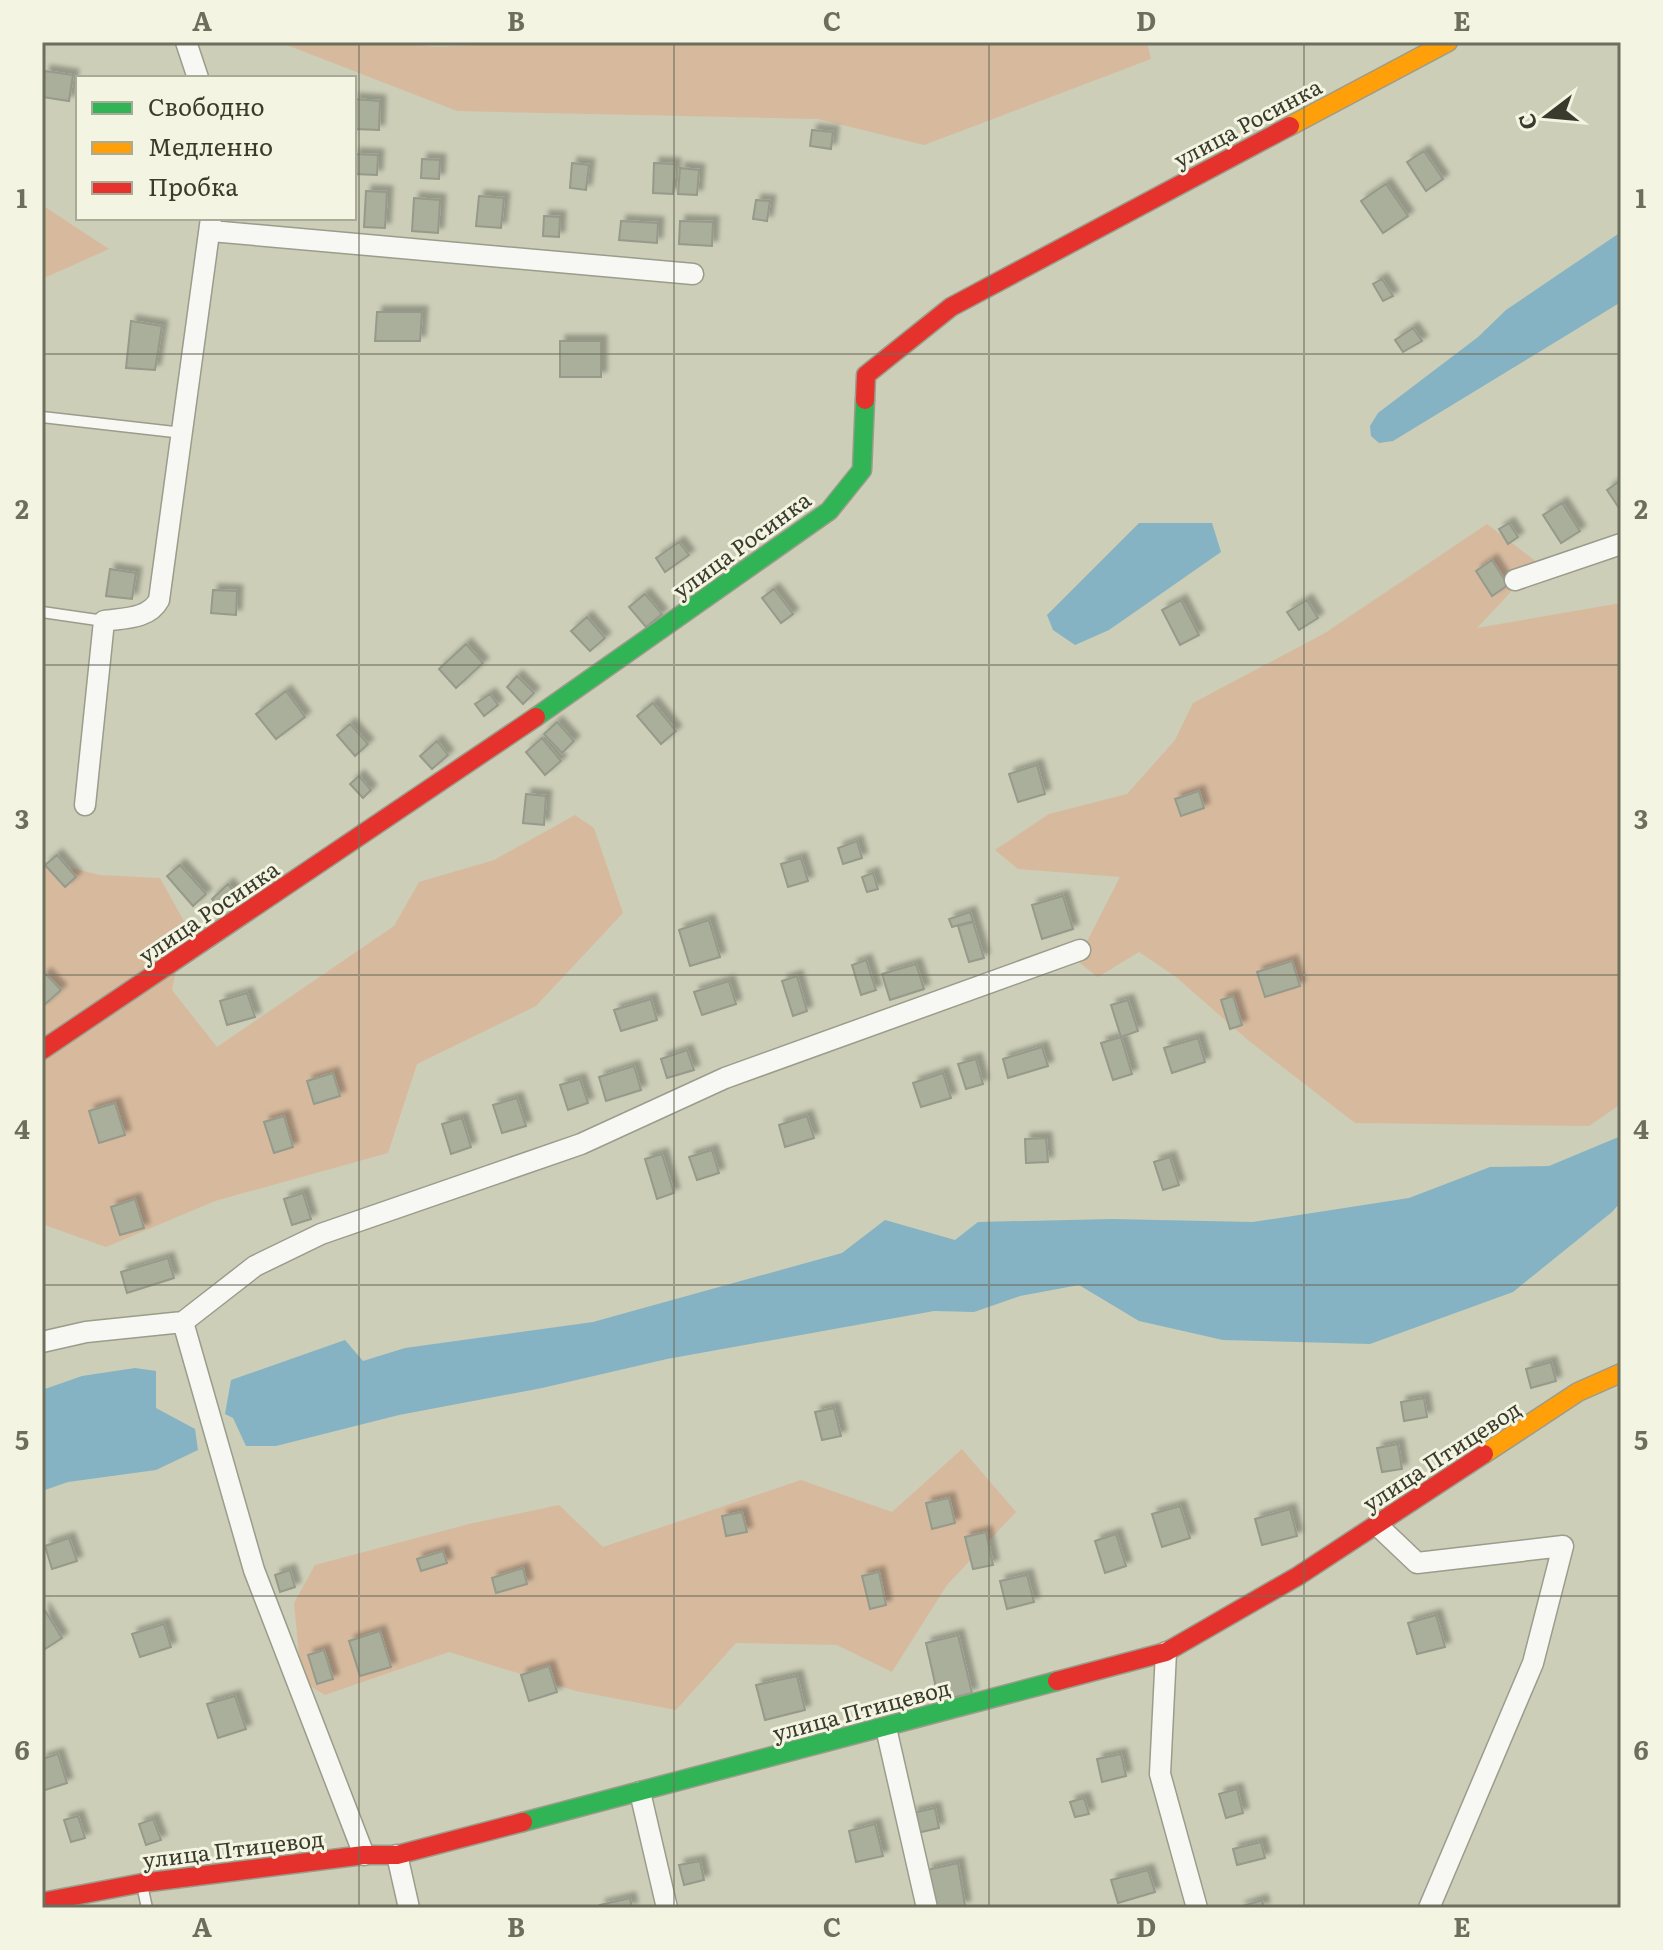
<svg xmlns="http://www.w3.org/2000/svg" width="1663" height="1950" font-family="Literata,serif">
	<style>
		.green { fill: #d7ba9e }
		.water { fill: #85b3c3 }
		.building { fill: #a9af9b; stroke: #969a8a; stroke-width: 2; filter: url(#shadow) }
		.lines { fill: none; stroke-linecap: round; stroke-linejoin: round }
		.lane-casing { stroke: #9b9c8b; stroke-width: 13 }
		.street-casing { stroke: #9b9c8b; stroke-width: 23 }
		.fast-casing { stroke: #9b9c8b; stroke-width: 21 }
		.slow-casing { stroke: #9b9c8b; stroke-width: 21 }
		.jam-casing { stroke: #9b9c8b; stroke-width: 21 }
		.lane { stroke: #f7f8f4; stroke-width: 10 }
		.street { stroke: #f7f8f4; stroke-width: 20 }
		.fast { stroke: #30b455; stroke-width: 18 }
		.slow { stroke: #ff9f0a; stroke-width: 18 }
		.jam { stroke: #e5322d; stroke-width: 18 }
		.grid { fill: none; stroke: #6d6e5d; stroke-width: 2; stroke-opacity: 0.55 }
		.labels { text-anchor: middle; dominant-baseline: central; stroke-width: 6; stroke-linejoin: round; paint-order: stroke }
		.street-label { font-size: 22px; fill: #3a3b2c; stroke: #f3f5e2 }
		.neatline { fill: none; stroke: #6d6e5d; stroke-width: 3 }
		.grid-label { font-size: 26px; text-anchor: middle; font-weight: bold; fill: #6d6e5d }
	</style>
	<defs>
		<filter id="shadow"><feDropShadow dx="5.5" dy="-5.5" stdDeviation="2" flood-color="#0004"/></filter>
	</defs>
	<rect width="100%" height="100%" fill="#ccceb8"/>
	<path class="green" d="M279,42h110l47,5 106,-5h605l4,17 -227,86 -106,-26 -361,-8z
		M42,205l67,44 -67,30z
		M1487,524l51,39 -61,65 144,-25v501l-32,22 -234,-3 -106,-82 -73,-64 -37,-25 -41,25 -21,-16 43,-84 -102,-8 -23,-19 54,-36 78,-20 48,-54 18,-37 132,-70z
		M575,815l19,13 29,85 -87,93 -119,58 -29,89 -173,48 -109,46 -64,-23v-363l58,14 60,3 25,45 -13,67 45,57 177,-121 25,-44 75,-22z
		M962,1449l54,63 -69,73 -55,87 -55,-27 -101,-2 -60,67 -100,-19 -127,-39 -124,43 -18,-11 -8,-28 -5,-53 21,-38 154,-41 90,-19 44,42 198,-67 91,32z"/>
	<path class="water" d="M1621,232v70l-228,139 -14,2 -8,-7 -1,-10 8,-13 100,-76 28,-27z
		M1139,523h73l9,29 -112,78 -34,15 -22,-15 -6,-15z
		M1621,1136v66l-9,10 -99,80 -143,52 -147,-4 -84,-19 -60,-36 -59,11 -46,16 -40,-1 -267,48 -125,29 -143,27 -123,31h-30l-13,-28 -8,-4 6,-34 114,-40 18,21 42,-13 188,-26 249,-69 43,-33 70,20 23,-18 134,-3 141,3 156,-24 81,-31 59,-1z
		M135,1368l21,3v37l39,21 3,21 -42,20 -88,12 -26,9v-101l40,-14z"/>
	<path class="building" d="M45,71l28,4 -4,26 -27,-4z
		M354,99l26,2 -1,29 -25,-1z
		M812,130l21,2 -2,17 -21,-3z
		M1424,151l19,28 -17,12 -19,-29z
		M354,154l24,1 -1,20 -23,-1z
		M422,159l18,1 -1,19 -18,-1z
		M572,163l17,2 -3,25 -16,-2z
		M654,163l21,1 -2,30 -20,-1z
		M680,168l19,2 -2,25 -19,-1z
		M1386,184l22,32 -25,17 -22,-32z
		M366,191l21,1 -2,36 -21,-1z
		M479,196l25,2 -3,30 -25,-2z
		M414,198l26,2 -2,33 -26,-2z
		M756,200l14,1 -3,20 -14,-2z
		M544,216l16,1 -1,20 -16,-1z
		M621,221l37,2 -1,20 -38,-3z
		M680,221l33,1 -1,24 -33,-2z
		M1382,279l11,17 -10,5 -10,-17z
		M377,312h45l-2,29h-45z
		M131,321l31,5 -7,44 -29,-2z
		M1413,328l9,13 -19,11 -8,-12z
		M560,341h41v36h-41z
		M1621,480v31l-14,-21z
		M1562,503l18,28 -19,12 -18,-28z
		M1509,523l9,14 -10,7 -9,-15z
		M679,542l10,13 -24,17 -9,-14z
		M1492,560l16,25 -16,11 -16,-25z
		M110,569l26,4 -4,26 -26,-3z
		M774,589l19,25 -12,9 -19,-25z
		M213,590l24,1 -1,24 -25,-2z
		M645,594l17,20 -16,13 -17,-20z
		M1181,600l18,35 -19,10 -18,-35z
		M1307,600l11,18 -19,12 -12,-18z
		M587,617l18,21 -15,13 -19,-20z
		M466,644l17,19 -27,25 -17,-19z
		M517,676l17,17 -11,11 -16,-17z
		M286,691l19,26 -29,22 -20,-25z
		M490,694l8,11 -14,11 -9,-12z
		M653,703l23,28 -15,13 -24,-28z
		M557,722l17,19 -12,12 -18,-19z
		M350,724l18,20 -13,12 -18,-21z
		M542,738l19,23 -16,14 -19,-23z
		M437,741l11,14 -16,14 -12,-13z
		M1037,765l8,29 -27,8 -9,-28z
		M359,776l12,14 -8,8 -13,-14z
		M1199,791l5,17 -23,8 -6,-17z
		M526,794l20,2 -2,29 -21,-2z
		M857,841l5,17 -19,6 -5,-16z
		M57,855l19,22 -11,10 -20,-22z
		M801,858l7,23 -20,6 -7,-23z
		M180,865l26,29 -13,12 -26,-30z
		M873,873l5,16 -11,3 -5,-15z
		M228,884l10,12 -16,14 -10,-11z
		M1063,896l10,33 -31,10 -10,-34z
		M970,912l3,9 -21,6 -3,-8z
		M709,920l11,37 -30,9 -11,-36z
		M973,922l11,36 -15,4 -11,-36z
		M866,960l10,30 -15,5 -9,-30z
		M1292,961l8,25 -35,11 -8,-25z
		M916,964l8,25 -34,11 -8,-26z
		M46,974l15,16 -19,17v-30z
		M797,976l10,35 -14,5 -11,-35z
		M729,981l7,23 -34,11 -8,-23z
		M247,993l8,24 -28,8 -7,-24z
		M1233,996l9,29 -12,4 -9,-29z
		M651,999l6,21 -36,11 -7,-21z
		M1128,1000l10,31 -17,6 -10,-32z
		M1121,1037l11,37 -19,6 -12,-37z
		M1198,1038l7,24 -33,11 -8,-25z
		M1042,1047l6,19 -40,12 -5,-19z
		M687,1050l7,20 -27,8 -6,-19z
		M976,1059l7,25 -17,5 -8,-25z
		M634,1066l7,24 -35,11 -7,-24z
		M333,1073l7,23 -26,8 -7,-23z
		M943,1073l8,25 -30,9 -8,-24z
		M580,1079l8,24 -20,7 -8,-25z
		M517,1098l9,28 -24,7 -9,-28z
		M115,1103l10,32 -26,8 -10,-32z
		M284,1116l9,31 -19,6 -10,-31z
		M807,1116l7,22 -29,9 -6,-22z
		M462,1118l9,29 -20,7 -9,-30z
		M1046,1138l2,24 -22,1 -1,-24z
		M712,1150l7,23 -22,7 -8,-23z
		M662,1154l12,39 -17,6 -12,-40z
		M1170,1157l9,28 -16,5 -9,-28z
		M303,1193l8,26 -19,6 -8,-26z
		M135,1199l9,29 -24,7 -9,-28z
		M168,1258l6,20 -47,15 -6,-21z
		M1551,1362l5,19 -25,7 -5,-19z
		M1424,1398l3,19 -23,4 -3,-19z
		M834,1408l7,28 -19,4 -7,-28z
		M1398,1444l4,25 -20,3 -5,-24z
		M949,1498l6,25 -23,6 -6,-26z
		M1180,1506l10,32 -28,9 -10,-33z
		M1290,1509l7,27 -35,9 -7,-26z
		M742,1512l5,20 -21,4 -4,-20z
		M986,1532l7,33 -20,4 -8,-32z
		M1116,1534l10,32 -21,7 -10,-32z
		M69,1538l8,23 -25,8 -7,-23z
		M443,1551l4,12 -26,8 -4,-12z
		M523,1568l4,16 -31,9 -4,-15z
		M290,1570l5,17 -15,5 -5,-17z
		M879,1572l7,33 -16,4 -8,-33z
		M1027,1575l7,27 -27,7 -7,-28z
		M44,1609l18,29 -17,11 -3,-5z
		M1436,1615l9,32 -28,7 -9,-31z
		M164,1624l7,23 -31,10 -8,-23z
		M380,1631l11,36 -31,9 -11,-35z
		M958,1635l14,58 -33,8 -13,-58z
		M324,1650l9,29 -16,5 -9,-29z
		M549,1666l8,26 -28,9 -8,-26z
		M797,1676l8,34 -40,10 -9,-35z
		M235,1696l11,33 -28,9 -11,-34z
		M58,1754l9,29 -25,8v-32z
		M1121,1754l5,22 -24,6 -5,-23z
		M1237,1789l6,24 -17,5 -7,-24z
		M1084,1798l5,16 -14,3 -5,-15z
		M935,1808l4,20 -22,5 -5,-20z
		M78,1816l7,22 -14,4 -7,-22z
		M153,1819l8,21 -15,5 -7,-21z
		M875,1824l8,32 -27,6 -7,-31z
		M1261,1842l4,16 -28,7 -4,-16z
		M700,1861l4,19 -20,5 -5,-20z
		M958,1863l7,43 -29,2 -9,-38z
		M1148,1870l7,22 -37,11 -7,-23z
		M630,1898l2,10h-31l-1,-3z
		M1262,1900l2,8h-24v-1z"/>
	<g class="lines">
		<defs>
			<path id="lane" d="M42,417l141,16
				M42,612l62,9
				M142,1885l5,23"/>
			<path id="street" d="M186,42l12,36
				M211,231l482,43
				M1515,580l106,-36
				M85,805l19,-184c20,-3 45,-2 55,-21l52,-382
				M183,1322l71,248 110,285
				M42,1342l44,-10 97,-10 72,-56 66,-32 260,-90 144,-66 355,-128
				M1377,1525l40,38 146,-17 -30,117 -104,245
				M1166,1652l-6,122 37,134
				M886,1728l41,180
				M640,1792l27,116
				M397,1855l12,53"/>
			<path id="fast" d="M536,717l293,-206 33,-41 3,-70
				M523,1822l534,-141"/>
			<path id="slow" d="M1290,126l158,-84
				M1484,1454l94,-62 43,-19"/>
			<path id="jam" d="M865,400l1,-25 85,-68 339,-181
				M42,1050l494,-333
				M1057,1681l109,-29 132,-76 186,-122
				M42,1902l100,-19 222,-28h33l126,-33"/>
		</defs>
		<use href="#lane" class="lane-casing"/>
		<use href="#street" class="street-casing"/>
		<use href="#fast" class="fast-casing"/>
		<use href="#slow" class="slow-casing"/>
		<use href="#jam" class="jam-casing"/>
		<use href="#lane" class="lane"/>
		<use href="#street" class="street"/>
		<use href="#fast" class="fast"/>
		<use href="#slow" class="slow"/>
		<use href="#jam" class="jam"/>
	</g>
	<path class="grid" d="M359,42v1866M674,42v1866M989,42v1866M1304,42v1866M42,354h1579M42,665h1579M42,975h1579M42,1285h1579M42,1596h1579"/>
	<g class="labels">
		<g class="street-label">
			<text transform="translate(1247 122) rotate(-28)">улица Росинка</text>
			<text transform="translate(741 544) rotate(-36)">улица Росинка</text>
			<text transform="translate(208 911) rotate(-34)">улица Росинка</text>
			<text transform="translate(1441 1455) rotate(-33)">улица Птицевод</text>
			<text transform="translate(861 1709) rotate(-15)">улица Птицевод</text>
			<text transform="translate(233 1848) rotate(-7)">улица Птицевод</text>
		</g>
	</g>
	<rect width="1663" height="1950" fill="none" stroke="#f3f5e2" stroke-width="88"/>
	<rect x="76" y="76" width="280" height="144" fill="#f3f5e2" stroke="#a9ab99" stroke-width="2"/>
	<rect x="92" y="102" width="40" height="12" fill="#30b455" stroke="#a9ab99" stroke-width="2"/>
	<text x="148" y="116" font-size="24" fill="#3a3b2c">Свободно</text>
	<rect x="92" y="142" width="40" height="12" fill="#ff9f0a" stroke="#a9ab99" stroke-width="2"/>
	<text x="148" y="156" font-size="24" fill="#3a3b2c">Медленно</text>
	<rect x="92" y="182" width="40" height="12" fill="#e5322d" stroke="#a9ab99" stroke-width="2"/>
	<text x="148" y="196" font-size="24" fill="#3a3b2c">Пробка</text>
	<g transform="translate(1547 116) rotate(254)" stroke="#f3f5e2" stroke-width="6" paint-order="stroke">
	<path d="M0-6L14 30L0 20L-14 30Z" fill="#3a3b2c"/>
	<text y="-12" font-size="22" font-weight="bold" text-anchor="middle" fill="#3a3b2c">С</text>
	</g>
	<rect x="44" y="44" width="1575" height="1862" class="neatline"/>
	<g class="grid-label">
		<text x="202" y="31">A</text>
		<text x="516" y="31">B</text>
		<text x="832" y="31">C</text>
		<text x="1146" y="31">D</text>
		<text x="1462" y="31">E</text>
		<text x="22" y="208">1</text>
		<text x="1641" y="208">1</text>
		<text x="22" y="519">2</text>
		<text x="1641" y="519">2</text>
		<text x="22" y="829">3</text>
		<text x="1641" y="829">3</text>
		<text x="22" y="1139">4</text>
		<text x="1641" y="1139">4</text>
		<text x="22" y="1450">5</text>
		<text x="1641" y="1450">5</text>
		<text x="22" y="1760">6</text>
		<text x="1641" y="1760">6</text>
		<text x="202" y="1937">A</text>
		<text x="516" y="1937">B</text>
		<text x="832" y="1937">C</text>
		<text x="1146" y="1937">D</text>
		<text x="1462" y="1937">E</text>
	</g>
</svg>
